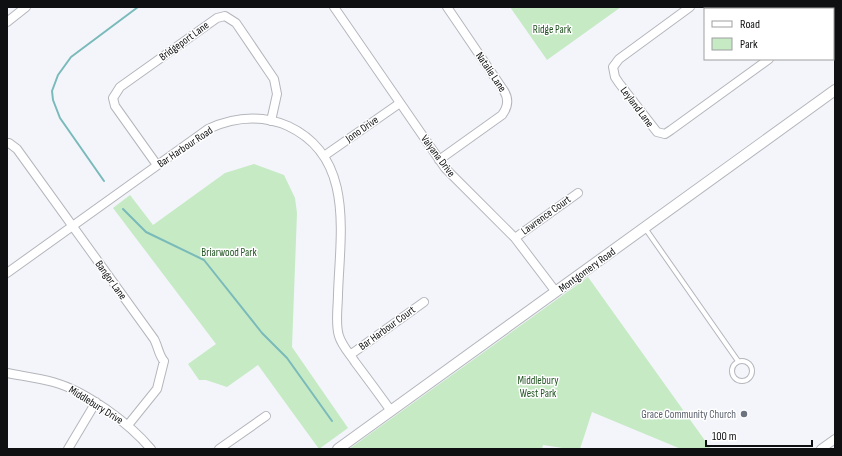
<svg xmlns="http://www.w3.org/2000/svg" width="842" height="456" font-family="'Sofia Sans Condensed',sans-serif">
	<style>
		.green { fill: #c6eac4 }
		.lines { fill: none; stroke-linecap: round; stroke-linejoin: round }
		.stream { stroke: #7ababa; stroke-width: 2 }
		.service-casing { stroke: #b4b6bc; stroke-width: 6 }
		.minor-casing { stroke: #b4b6bc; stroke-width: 10 }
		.tertiary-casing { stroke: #b4b6bc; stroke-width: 12 }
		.service { stroke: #fff; stroke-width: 4 }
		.minor { stroke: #fff; stroke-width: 8 }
		.tertiary { stroke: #fff; stroke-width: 10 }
		.worship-dot { fill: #6b7280; stroke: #fff; stroke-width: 1.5 }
		.labels { text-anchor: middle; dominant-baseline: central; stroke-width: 3; stroke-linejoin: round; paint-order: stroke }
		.park-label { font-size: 11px; fill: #225322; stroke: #fff }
		.street-label { font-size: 11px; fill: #0f1012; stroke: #fff }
		.worship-label { font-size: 11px; fill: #5b616d; stroke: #fff; text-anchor: end }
	</style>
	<rect width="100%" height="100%" fill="#f3f5fb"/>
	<path class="green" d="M510,7h111l-74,53z
		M254,164l30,11 11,23 2,15 -5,134 56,81 -29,21 -61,-84 -31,22 -21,-7h-7l-11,-16 28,-20 -103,-136 17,-13 23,30 72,-52z
		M588,277l123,172h-30l-89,-37 -12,37h-11l-26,-4 -1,4h-193z"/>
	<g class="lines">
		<path class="stream" d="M104,181l-44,-63 -7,-18 -1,-9 6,-16 13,-18 67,-50
			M123,209l23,23 58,28 58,73 25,25 45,63"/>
		<defs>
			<path id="service" d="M645,228l93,133
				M732 371a10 10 0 1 1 20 0a10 10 0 1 1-20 0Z"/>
			<path id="minor" d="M334,7l111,161 70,70 41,54
				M690,7l-71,52 -6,8 2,10 4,6 38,49 8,2 6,-4 98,-71
				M807,7l1,2
				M833,13l2,-1
				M7,22l19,-15
				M833,43l2,3
				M7,143h2l8,6 137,190c4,7 5,17 10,22l-7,28 -29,36
				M324,156l76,-53
				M439,160l63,-45c6,-8 7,-16 2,-24l-57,-84
				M157,165l-42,-59 -2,-8 7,-11 97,-69 8,-2 11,7 38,56 3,15 -6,27
				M515,238l63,-45
				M7,273l201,-144c26,-12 54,-14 80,-3 67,31 52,108 50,168 0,13 -3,30 1,42 3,10 11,18 16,26 12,16 24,32 36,49
				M350,355l74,-53
				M7,373c15,3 31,5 46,9 33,9 76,41 98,67
				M68,449l28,-47
				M219,449l47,-33
				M821,449l14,-10"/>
			<path id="tertiary" d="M338,449l497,-359"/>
		</defs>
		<use href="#service" class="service-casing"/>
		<use href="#minor" class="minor-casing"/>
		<use href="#tertiary" class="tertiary-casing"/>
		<use href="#service" class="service"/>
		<use href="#minor" class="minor"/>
		<use href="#tertiary" class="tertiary"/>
	</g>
	<circle class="worship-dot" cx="744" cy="414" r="4"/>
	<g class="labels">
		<g class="park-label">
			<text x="552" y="29">Ridge Park</text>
			<text x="229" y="252">Briarwood Park</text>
			<text x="538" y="380">Middlebury<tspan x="538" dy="13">West Park</tspan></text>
		</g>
		<g class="street-label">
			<text transform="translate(184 41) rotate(-36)">Bridgeport Lane</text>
			<text transform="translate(491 72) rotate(56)">Natalie Lane</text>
			<text transform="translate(637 107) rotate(53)">Leyland Lane</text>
			<text transform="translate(362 129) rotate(-35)">Jono Drive</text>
			<text transform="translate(185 147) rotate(-34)">Bar Harbour Road</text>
			<text transform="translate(438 156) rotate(53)">Valyana Drive</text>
			<text transform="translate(546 215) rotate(-36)">Lawrence Court</text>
			<text transform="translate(587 270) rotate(-36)">Montgomery Road</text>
			<text transform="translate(111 280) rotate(54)">Bangor Lane</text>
			<text transform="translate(387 328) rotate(-36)">Bar Harbour Court</text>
			<text transform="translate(96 405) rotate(32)">Middlebury Drive</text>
		</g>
		<g class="worship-label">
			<text x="736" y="414">Grace Community Church</text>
		</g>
	</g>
	<rect width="842" height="456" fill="none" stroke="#0f1012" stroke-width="16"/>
	<rect x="704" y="8" width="130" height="52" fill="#ffffff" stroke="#9f9fa0"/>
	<rect x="712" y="21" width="20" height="6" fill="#ffffff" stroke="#9f9fa0"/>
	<text x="740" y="28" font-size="12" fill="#0f1012">Road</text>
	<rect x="712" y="38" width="20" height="12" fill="#c6eac4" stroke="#9f9fa0"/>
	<text x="740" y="48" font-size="12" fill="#0f1012">Park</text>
	<path d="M706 440v6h106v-6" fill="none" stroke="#0f1012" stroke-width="2"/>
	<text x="712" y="440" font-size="12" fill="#0f1012" stroke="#ffffff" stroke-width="3" paint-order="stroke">100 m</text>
</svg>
